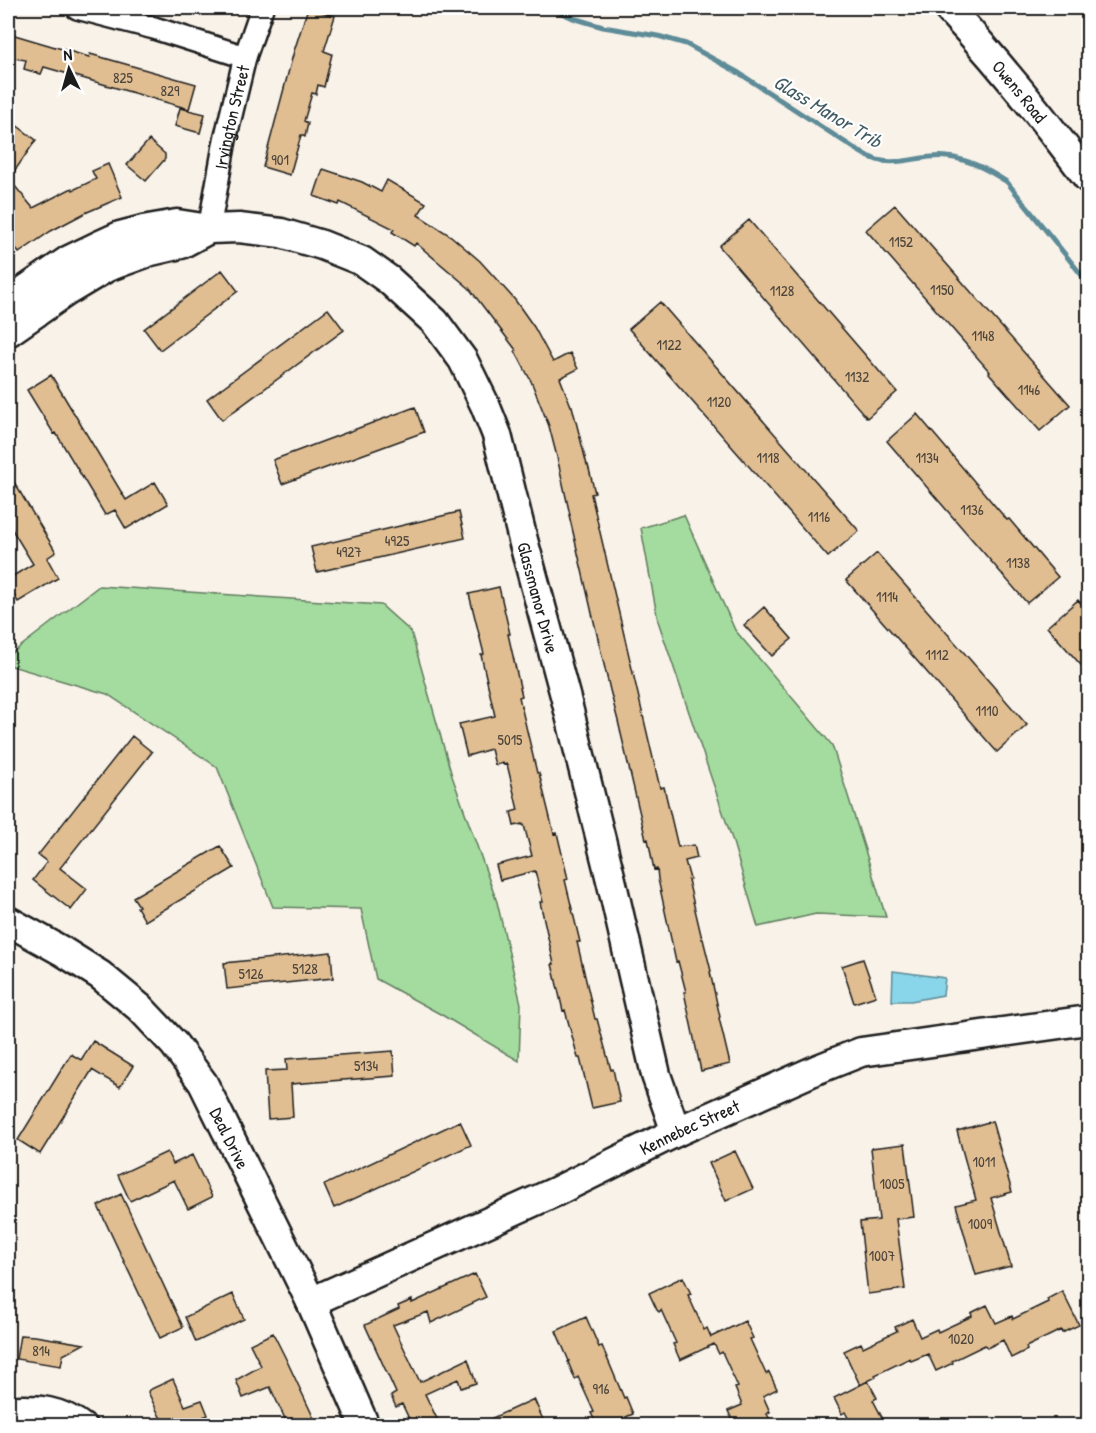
<svg xmlns="http://www.w3.org/2000/svg" width="1096" height="1433" font-family="'Patrick Hand',sans-serif">
	<style>
		.green { fill: #a4db9f; stroke: #607c5e; stroke-width: 1.5 }
		.water { fill: #89d5e9; stroke: #5d8b97; stroke-width: 1.5 }
		.lines { fill: none; stroke-linecap: round; stroke-linejoin: round }
		.stream { stroke: #5d8b97; stroke-width: 5 }
		.building { fill: #e0be92; stroke: #1c1c1c; stroke-width: 1.5 }
		.street-casing { stroke: #1c1c1c; stroke-width: 26 }
		.secondary-casing { stroke: #1c1c1c; stroke-width: 33 }
		.street { stroke: #fff; stroke-width: 21 }
		.secondary { stroke: #fff; stroke-width: 28 }
		.labels { text-anchor: middle; dominant-baseline: central; stroke-width: 4.5; stroke-linejoin: round; paint-order: stroke }
		.number-label { font-size: 15px; fill: #4d443a }
		.street-label { font-size: 18px; fill: #1c1c1c; stroke: #fff }
		.water-label { font-size: 20px; font-style: italic; fill: #425d64; stroke: #fff }
	</style>
	<rect width="100%" height="100%" fill="#f9f2e9"/>
	<filter id="ink" filterUnits="userSpaceOnUse"><feTurbulence type="fractalNoise" baseFrequency=".0167" numOctaves="2"/><feDisplacementMap in="SourceGraphic" scale="12" xChannelSelector="R" yChannelSelector="G"/><feConvolveMatrix kernelMatrix="1 2 1 2 8 2 1 2 1" color-interpolation-filters="sRGB"/></filter>
	<g filter="url(#ink)">
		<path class="green" d="M684,515l51,115 97,115 54,172 -70,-3 -58,13 -26,-88 -74,-218 -17,-93z
			M99,586l282,19 30,27 41,144 45,126 24,102 -2,57 -77,-46 -66,-36 -15,-70 -88,-2 -56,-140 -110,-73 -99,-29v-9z"/>
		<path class="water" d="M893,971l52,7 -2,17 -32,6h-19z"/>
		<g class="lines">
			<path class="stream" d="M551,8l22,10 30,9 55,9 28,8 53,29 121,79c5,3 11,6 17,8 23,6 47,-6 70,-3 22,2 41,13 60,25l81,101"/>
		</g>
		<path class="building" d="M308,8l27,8 -11,35 8,3 -8,33 -6,-2 -2,9 -4,-1 -8,28 4,2 -3,14 -4,-2 -11,40 -27,-8 31,-116z
			M8,33l81,24 1,-3 106,30 -7,25 -145,-42 -3,7 -17,-5 2,-9 -18,-3z
			M180,108l25,6 -5,19 -25,-7z
			M8,119l28,21 -27,39 24,29 39,-20 1,2 23,-11 -4,-8 16,-7 14,33 -37,16 -34,18 -32,22 -11,-17v-10l7,-5 -7,-11z
			M149,140l16,14v5l-19,22 -19,-16z
			M323,169l39,13 19,10 6,-12 39,23 -8,12 33,21 29,25 35,39 19,27 19,35 17,-9 8,16 -18,9 11,28h1l15,59h1l7,28 -4,1 69,294 4,-1 14,60 16,-2 3,13 -12,3 5,18 -2,1 14,59h1l8,32 -1,1 10,45 -1,1 11,46 -29,7 -17,-79h2l-8,-31 -2,1 -18,-83 -1,-10 -3,1 -6,-31 -2,1 -28,-119 -8,-31 -41,-175h1l-13,-58 -8,-31 -18,-45 -16,-30 1,-1 -47,-62 -53,-45 -2,3 -22,-14 2,-3 -54,-27 -1,3 -25,-9z
			M895,205l175,200 -30,26 -51,-58 1,-1 -124,-142z
			M749,220l148,172 -30,26 -148,-172z
			M222,270l16,21 -78,59 -16,-21z
			M660,302l199,229 -31,26 -199,-228z
			M328,309l16,21 -122,90 -15,-21z
			M51,375l75,125 29,-18 13,22 -42,25 -11,-19 -10,5 -49,-82 -2,1 -27,-44z
			M415,407l9,25 -142,52 -9,-24z
			M917,414l90,106 2,-1 49,58 -31,26 -140,-162z
			M8,472l48,80 -9,6 11,20 -40,24 -10,-17v-6l25,-15 -25,-41z
			M459,512l6,26 -148,34 -6,-25z
			M877,553l150,172 -30,27 -151,-172z
			M499,587l11,47h-2l14,62 -3,1 18,76h2l15,61 3,-1 11,46 -3,1 15,62h-3l18,77h2l14,51 2,-1 7,33 -28,6 -12,-50h-2l-13,-48 -2,1 -11,-47h2l-14,-62h3l-8,-31 -35,9 -4,-15 36,-9 -8,-31h-2v-1l-8,2 -3,-14 7,-2 -11,-46 -3,1 -1,-2 -8,2 -4,-16 -24,7 -8,-32 36,-8 -14,-61 3,-1 -15,-60z
			M1078,600l11,12v62l-42,-47z
			M764,607l28,32 -20,17 -28,-31z
			M132,736l20,16 -92,116 27,21 -16,21 -38,-30 14,-18 -9,-7z
			M220,846l14,22 -89,53 -8,-14 2,-1 -6,-9z
			M331,952l2,26 -106,11 -3,-26z
			M863,959l13,37 -22,7 -12,-37z
			M93,1041l40,25 -13,21 -28,-17 -52,84 -22,-14 53,-86 10,6z
			M393,1051l2,25 -104,8 2,33 -25,2 -3,-48 22,-1 -1,-11z
			M460,1121l11,24 -137,63 -10,-23z
			M992,1121l20,71 -21,6 20,68 -35,9 -20,-70 20,-5 -19,-69z
			M905,1144l9,73 -18,2 9,70 -37,5 -8,-72 19,-2 -8,-72z
			M735,1151l18,38 -27,12 -17,-38z
			M167,1152l6,12 19,-9 20,42 -24,12 -14,-29 -44,21 -12,-26z
			M121,1194l62,133 -23,11 -62,-132z
			M475,1274l11,23 -55,26 -3,-11 -35,13 27,57 48,-23 8,24 -15,5 -3,-9 -33,15 15,31h-28l-10,-21 -6,3 -5,-11 5,-3 -31,-68 34,-16 -1,-3 14,-6v3z
			M683,1277l8,17 -3,1 16,35 3,-2 4,9 34,-16 8,17 -3,1 16,35 3,-2 8,17 -14,7 7,16 -3,2 6,11h-38l-7,-14 14,-6 -7,-17 3,-1 -16,-35 -3,2 -5,-10 -34,16 -7,-16 3,-1 -15,-33 -2,2 -2,-2 -8,-17z
			M1062,1291l17,34 -17,8 -1,-3 -35,17 1,3 -16,8 -8,-18 -16,8 -2,-3 -33,16 1,2 -17,8 -8,-17 -17,7 -1,-3 -35,17 1,2 -16,8 -16,-34 17,-8 2,4 34,-16 -2,-4 17,-8 8,18 17,-8 1,3 34,-16 -1,-3 16,-8 9,18 16,-7 1,3 35,-17 -1,-3z
			M233,1294l11,25 -48,23 -11,-25z
			M586,1317l13,30 3,-1 22,52 2,-1 7,17 -7,3 4,8h-33l-6,-12 3,-1 -16,-35 -3,2 -7,-17 1,-1 -13,-30z
			M273,1333l13,26 31,66h-29l-18,-38 -27,11 -7,-18 25,-14 -11,-22z
			M20,1335l15,1 49,8 -21,11 -2,11 -45,-7z
			M173,1379l12,27 17,-6 6,15 -24,10h-18l-4,-7 -1,1 -13,-27 1,-2z
			M868,1381l9,17 -4,2 13,25h-34l-7,-13 -3,2 -8,-16z
			M534,1399l10,23 -8,3h-59z"/>
		<g class="lines">
			<defs>
				<g id="street">
					<path d="M77,8l77,20 91,29"/>
					<path id="s1" d="M209,229l16,-89 20,-83 17,-49"/>
					<path d="M8,1407c30,-2 53,0 78,19"/>
				</g>
				<g id="secondary">
					<path id="s2" d="M948,8c50,54 96,111 140,170"/>
					<path id="s3" d="M8,302l61,-42 29,-14 22,-10 23,-6 34,-6 32,5 30,-1 42,5 41,12 40,16 27,19 46,42 28,38 22,45 12,30 26,105 43,159 46,185 44,191 20,57"/>
					<path d="M8,332l59,-41 40,-24 44,-16 30,-7 28,-15"/>
					<path id="s4" d="M8,921l54,30 38,24 40,33 34,36 29,39 108,219 54,124"/>
					<path id="s5" d="M311,1302l244,-110 121,-60 142,-63 43,-17 227,-32"/>
				</g>
			</defs>
			<use href="#street" class="street-casing"/>
			<use href="#secondary" class="secondary-casing"/>
			<use href="#street" class="street"/>
			<use href="#secondary" class="secondary"/>
		</g>
	</g>
	<g class="labels">
		<g class="number-label">
			<text x="123" y="77">825</text>
			<text x="170" y="90">829</text>
			<text x="280" y="159">901</text>
			<text x="901" y="241">1152</text>
			<text x="942" y="289">1150</text>
			<text x="782" y="290">1128</text>
			<text x="983" y="335">1148</text>
			<text x="669" y="344">1122</text>
			<text x="857" y="376">1132</text>
			<text x="1029" y="389">1146</text>
			<text x="719" y="401">1120</text>
			<text x="768" y="457">1118</text>
			<text x="927" y="457">1134</text>
			<text x="972" y="509">1136</text>
			<text x="819" y="516">1116</text>
			<text x="397" y="540">4925</text>
			<text x="349" y="551">4927</text>
			<text x="1018" y="562">1138</text>
			<text x="887" y="596">1114</text>
			<text x="937" y="654">1112</text>
			<text x="987" y="710">1110</text>
			<text x="510" y="739">5015</text>
			<text x="305" y="968">5128</text>
			<text x="251" y="973">5126</text>
			<text x="366" y="1065">5134</text>
			<text x="984" y="1161">1011</text>
			<text x="892" y="1183">1005</text>
			<text x="980" y="1223">1009</text>
			<text x="882" y="1255">1007</text>
			<text x="961" y="1338">1020</text>
			<text x="41" y="1350">814</text>
			<text x="601" y="1388">916</text>
		</g>
		<g class="street-label">
			<text stroke="none"><textPath href="#s2" startOffset="110">Owens Road</textPath></text>
			<text stroke="none"><textPath href="#s1" startOffset="114">Irvington Street</textPath></text>
			<text stroke="none"><textPath href="#s3" startOffset="772">Glassmanor Drive</textPath></text>
			<text stroke="none"><textPath href="#s5" startOffset="417">Kennebec Street</textPath></text>
			<text stroke="none"><textPath href="#s4" startOffset="318">Deal Drive</textPath></text>
		</g>
		<g class="water-label">
			<text transform="translate(828 111) rotate(31)">Glass Manor Trib</text>
		</g>
	</g>
	<rect width="1096" height="1433" fill="none" stroke="#fff" stroke-width="30"/>
	<rect x="15" y="15" width="1066" height="1403" fill="none" stroke="#1c1c1c" stroke-width="2" filter="url(#ink)"/>
	<g transform="translate(69 69) rotate(355)" stroke="#ffffff" stroke-width="4.5" paint-order="stroke">
	<path d="M0-4.5L10 22L0 15L-10 22Z" fill="#1c1c1c"/>
	<text y="-9" font-size="16" font-weight="bold" text-anchor="middle" fill="#1c1c1c">N</text>
	</g>
</svg>
